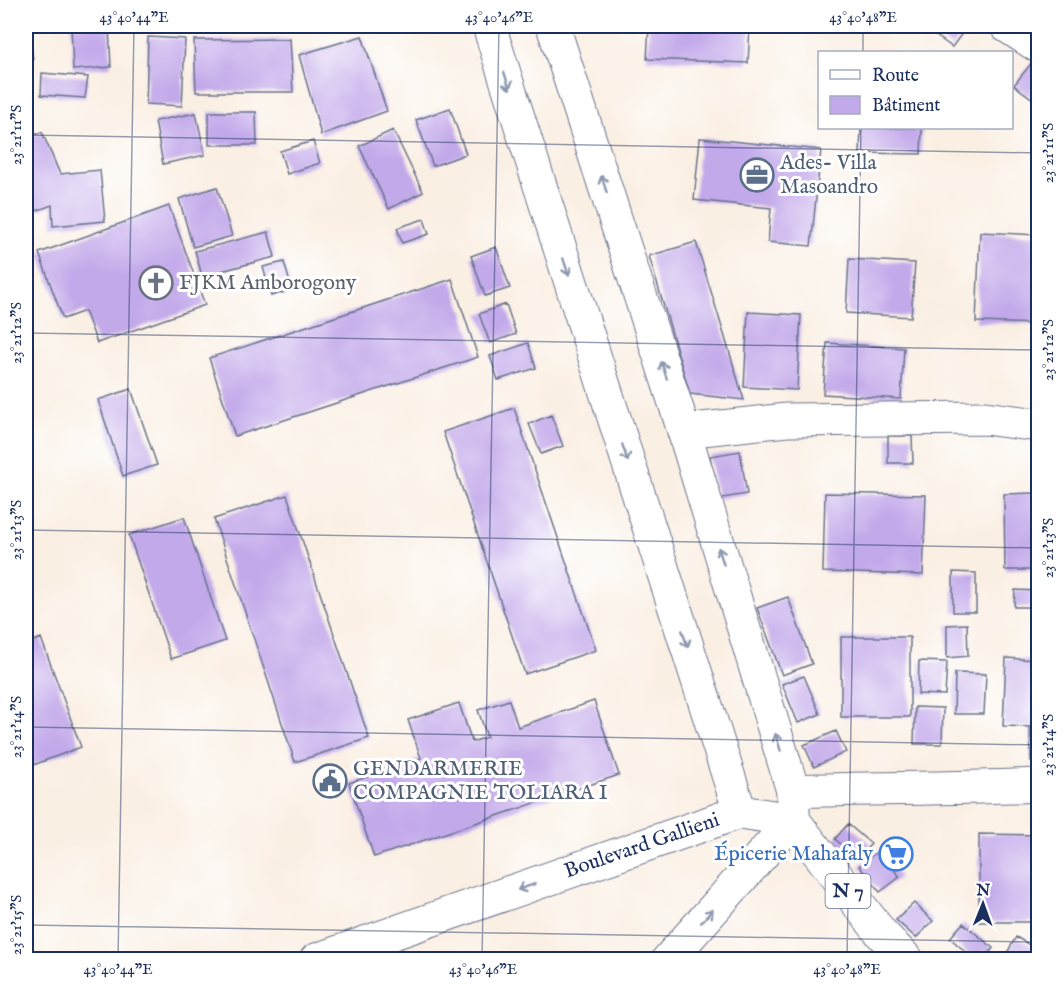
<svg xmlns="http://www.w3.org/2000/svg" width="1064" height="985" font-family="'IM FELL English',serif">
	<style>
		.building { fill: #c2a9ea }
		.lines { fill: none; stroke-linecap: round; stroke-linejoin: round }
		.street-casing { stroke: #69728d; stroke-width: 35 }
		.secondary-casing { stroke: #69728d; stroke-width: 35 }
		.primary-casing { stroke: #69728d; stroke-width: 35 }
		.street { stroke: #fff; stroke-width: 33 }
		.secondary { stroke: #fff; stroke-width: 33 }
		.primary { stroke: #fff; stroke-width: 33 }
		.oneway { stroke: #8d97ae }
		.ticks { fill: none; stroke: #1b2f5e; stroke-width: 1.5; stroke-opacity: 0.45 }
		.labels { text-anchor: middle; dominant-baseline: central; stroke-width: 6; stroke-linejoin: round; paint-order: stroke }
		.shield { fill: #fff; stroke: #5f6d8e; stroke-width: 1.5 }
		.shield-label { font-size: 20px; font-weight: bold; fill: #1b2f5e }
		.service-label { font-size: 21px; fill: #4e5e75; stroke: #fff; text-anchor: start }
		.worship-label { font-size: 21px; fill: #5b616d; stroke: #fff; text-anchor: start }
		.street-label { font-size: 21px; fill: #1b2f5e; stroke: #fff }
		.shop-label { font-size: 21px; fill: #366cbe; stroke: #fff; text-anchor: end }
		.neatline { fill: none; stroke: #1b2f5e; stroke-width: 2 }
		.ticks-label { font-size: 15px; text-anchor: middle; fill: #1b2f5e }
	</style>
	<rect width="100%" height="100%" fill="#fff"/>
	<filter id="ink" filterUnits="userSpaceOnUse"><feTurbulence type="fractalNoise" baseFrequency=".0167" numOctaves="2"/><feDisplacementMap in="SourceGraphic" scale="12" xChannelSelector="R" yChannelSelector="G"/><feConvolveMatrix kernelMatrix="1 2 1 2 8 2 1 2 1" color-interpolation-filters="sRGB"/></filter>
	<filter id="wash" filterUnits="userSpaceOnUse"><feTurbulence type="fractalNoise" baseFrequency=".008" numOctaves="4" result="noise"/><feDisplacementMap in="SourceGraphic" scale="24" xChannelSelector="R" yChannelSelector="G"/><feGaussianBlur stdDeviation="1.35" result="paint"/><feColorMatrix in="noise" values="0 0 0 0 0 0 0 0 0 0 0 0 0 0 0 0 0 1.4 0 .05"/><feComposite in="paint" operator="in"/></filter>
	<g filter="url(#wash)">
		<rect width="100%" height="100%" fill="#faefe3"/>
		<g id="blocks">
			<path class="building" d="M26,26h3l4,34 -7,1z
				M71,26h38l2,41 -38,3z
				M649,26h101l-2,37 -101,-4z
				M922,26h41l3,2 -14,19z
				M362,36l25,75 -66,24 -22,-80z
				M148,37l37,2 -3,67 -36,-2z
				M290,39l3,53h-97l-2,-52z
				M1033,61l5,4v38l-24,-18z
				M42,73l46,4 -3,21 -44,-3z
				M450,108l16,46 -33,12 -17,-46z
				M209,112h47l1,33h-48z
				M196,113l9,42 -42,9 -8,-43z
				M861,128h61l-1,26 -61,-1z
				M393,130l30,62 -34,17 -30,-63z
				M42,132l18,42 40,-4 5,51 -52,5 -1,-21 -24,9 -2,-6v-70z
				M700,138l121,12 -10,96 -43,-4 3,-34 -77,-8z
				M313,141l7,22 -33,11 -7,-23z
				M217,187l15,49 -39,11 -14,-48z
				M169,206l36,99 -108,38 -12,-32 -22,8 -24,-66z
				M424,219l5,15 -27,9 -5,-15z
				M268,232l7,25 -73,19 -7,-25z
				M980,232l58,3v89l-62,-2z
				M696,242l48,158 -54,-6 -41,-138z
				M496,247l14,41 -25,8 -14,-40z
				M849,259l66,4 -4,54 -65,-4z
				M284,262l8,28 -21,6 -8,-29z
				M452,279l26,78 -243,79 -26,-78z
				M506,304l10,30 -26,9 -11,-29z
				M748,312l53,3 -4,75 -53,-3z
				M528,343l8,25 -38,12 -8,-24z
				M827,343l77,5 -3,51 -78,-5z
				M131,389l26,76 -34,11 -25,-76z
				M514,408l82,242 -71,24 -82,-242z
				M551,415l12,31 -22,8 -12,-30z
				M888,436h24l1,27h-25z
				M740,451l7,43 -30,5 -7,-43z
				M825,493l101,2 -3,80 -100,-3z
				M1038,493v77h-33l-1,-76z
				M287,495l82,243 -74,24 -81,-243z
				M184,517l41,124 -54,18 -42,-124z
				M953,572l23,1v39h-23z
				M1015,590l23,1v16h-24z
				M788,597l24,67 -30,11 -25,-67z
				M967,624l1,32 -21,2v-33z
				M841,637h69v80h-69z
				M41,638l40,109 -53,20 -2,-6v-117z
				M1006,658l32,2v100l-7,1 -1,-34 -27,-1z
				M919,661l28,1 -2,33 -27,-1z
				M955,673l31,1 -2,40h-30z
				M804,676l16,38 -22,9 -16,-39z
				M509,700l9,27 76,-26 25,74 -245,82 -25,-74 72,-25 -13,-38 51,-17 13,39 15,-5 -9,-27z
				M915,707l28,1 -1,36h-28z
				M836,731l10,21 -32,15 -10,-22z
				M848,824l23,20 -14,15 -22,-20z
				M979,834l59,1v87h-59z
				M878,851l22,26 -20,15 -21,-26z
				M914,903l19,18 -17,17 -20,-18z
				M963,923l30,25 -10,12h-8l-25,-22z
				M1016,937l19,11 -7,12h-25z"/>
		</g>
	</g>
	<g filter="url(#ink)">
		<use href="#blocks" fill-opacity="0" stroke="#69728d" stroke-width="1.5"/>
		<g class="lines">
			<defs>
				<path id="street" d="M684,431l103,-11 198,-2 53,7
					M793,791c82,-3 164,-2 245,-6"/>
				<path id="secondary" d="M489,26l251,786
					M553,26l131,405 109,360v29
					M1007,26l31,20"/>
				<path id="primary" d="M793,820l88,113 26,27
					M316,960l424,-148 53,8
					M668,960l125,-140"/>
			</defs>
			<use href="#street" class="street-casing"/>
			<use href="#secondary" class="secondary-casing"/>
			<use href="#primary" class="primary-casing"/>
			<use href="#street" class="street"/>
			<use href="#secondary" class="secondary"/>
			<use href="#primary" class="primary"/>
		</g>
		<defs><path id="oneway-shaft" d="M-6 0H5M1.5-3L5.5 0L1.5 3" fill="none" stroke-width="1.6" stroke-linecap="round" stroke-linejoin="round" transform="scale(1.5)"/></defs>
		<g class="oneway">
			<use href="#oneway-shaft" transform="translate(507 81) rotate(72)"/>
			<use href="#oneway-shaft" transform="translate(604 184) rotate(-108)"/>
			<use href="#oneway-shaft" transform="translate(566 267) rotate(72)"/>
			<use href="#oneway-shaft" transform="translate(664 370) rotate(-108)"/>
			<use href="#oneway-shaft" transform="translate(625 453) rotate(72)"/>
			<use href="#oneway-shaft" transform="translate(721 556) rotate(-107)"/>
			<use href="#oneway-shaft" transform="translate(685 639) rotate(72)"/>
			<use href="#oneway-shaft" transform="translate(778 742) rotate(-107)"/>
			<use href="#oneway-shaft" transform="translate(526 887) rotate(161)"/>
			<use href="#oneway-shaft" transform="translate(707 916) rotate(-48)"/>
		</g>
	</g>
	<path class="ticks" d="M863,52v-26M26,135l1012,18M26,333l1012,17M26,530l1012,18M26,727l1012,18M26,925l1012,17M118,960l16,-934M482,960l17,-934M847,960l14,-832"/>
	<defs>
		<symbol id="office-ring" viewBox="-11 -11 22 22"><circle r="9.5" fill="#fff" stroke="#5c6f8a" stroke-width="1.5"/><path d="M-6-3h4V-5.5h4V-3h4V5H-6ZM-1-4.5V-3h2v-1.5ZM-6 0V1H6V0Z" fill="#5c6f8a"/></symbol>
		<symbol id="church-ring" viewBox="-11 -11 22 22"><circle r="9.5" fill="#fff" stroke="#6b7280" stroke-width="1.5"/><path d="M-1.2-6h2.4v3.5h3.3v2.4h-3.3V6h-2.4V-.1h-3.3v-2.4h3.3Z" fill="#6b7280"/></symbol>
		<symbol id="civic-ring" viewBox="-11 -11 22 22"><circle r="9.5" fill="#fff" stroke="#5c6f8a" stroke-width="1.5"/><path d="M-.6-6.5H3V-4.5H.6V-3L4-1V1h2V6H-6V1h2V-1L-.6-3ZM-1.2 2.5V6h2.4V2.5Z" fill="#5c6f8a"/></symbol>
		<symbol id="supermarket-ring" viewBox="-11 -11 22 22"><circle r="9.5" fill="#fff" stroke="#3f7fe0" stroke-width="1.5"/><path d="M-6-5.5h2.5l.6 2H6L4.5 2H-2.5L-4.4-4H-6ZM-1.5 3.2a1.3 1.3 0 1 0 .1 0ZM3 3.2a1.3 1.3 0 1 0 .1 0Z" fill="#3f7fe0"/></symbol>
	</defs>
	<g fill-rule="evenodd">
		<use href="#office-ring" x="738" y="156" width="38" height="38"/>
		<use href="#church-ring" x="137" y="264" width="38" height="38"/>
		<use href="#civic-ring" x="311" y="762" width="38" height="38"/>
		<use href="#supermarket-ring" x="877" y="835" width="38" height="38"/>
	</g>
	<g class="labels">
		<rect class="shield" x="825.5" y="874" width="45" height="34" rx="4.5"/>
		<g class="shield-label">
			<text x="848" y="891">N 7</text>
		</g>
		<g class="service-label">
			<text x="780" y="163">Ades- Villa<tspan x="780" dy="24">Masoandro</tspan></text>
			<text x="353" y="769">GENDARMERIE<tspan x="353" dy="24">COMPAGNIE TOLIARA I</tspan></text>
		</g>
		<g class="worship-label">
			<text x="179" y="283">FJKM Amborogony</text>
		</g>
		<g class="street-label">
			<text transform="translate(642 846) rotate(-19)">Boulevard Gallieni</text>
		</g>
		<g class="shop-label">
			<text x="873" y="854">Épicerie Mahafaly</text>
		</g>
	</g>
	<rect width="1064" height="985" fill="none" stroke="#fff" stroke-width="66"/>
	<rect x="818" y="51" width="195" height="78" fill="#ffffff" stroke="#a4acbf" stroke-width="1.5"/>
	<rect x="830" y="70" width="30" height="9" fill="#ffffff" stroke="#a4acbf" stroke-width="1.5"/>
	<text x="872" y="81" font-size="18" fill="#1b2f5e">Route</text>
	<rect x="830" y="96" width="30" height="18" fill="#c2a9ea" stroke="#a4acbf" stroke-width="1.5"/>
	<text x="872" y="111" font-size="18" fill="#1b2f5e">Bâtiment</text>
	<g transform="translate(983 904) rotate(1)" stroke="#ffffff" stroke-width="4.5" paint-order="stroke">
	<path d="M0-4.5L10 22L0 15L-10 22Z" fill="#1b2f5e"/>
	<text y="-9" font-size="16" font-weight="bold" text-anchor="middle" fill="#1b2f5e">N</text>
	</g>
	<rect x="33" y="33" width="998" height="919" class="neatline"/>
	<g class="ticks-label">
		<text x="134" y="22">43°40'44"E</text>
		<text x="499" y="22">43°40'46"E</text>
		<text x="863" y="22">43°40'48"E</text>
		<text transform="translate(16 135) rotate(-90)" y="5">23°21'11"S</text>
		<text transform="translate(1048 153) rotate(-90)" y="5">23°21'11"S</text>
		<text transform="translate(16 333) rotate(-90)" y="5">23°21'12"S</text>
		<text transform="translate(1048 350) rotate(-90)" y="5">23°21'12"S</text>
		<text transform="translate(16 530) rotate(-90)" y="5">23°21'13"S</text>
		<text transform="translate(1048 548) rotate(-90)" y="5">23°21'13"S</text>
		<text transform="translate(16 727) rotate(-90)" y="5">23°21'14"S</text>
		<text transform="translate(1048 745) rotate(-90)" y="5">23°21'14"S</text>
		<text transform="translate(16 925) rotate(-90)" y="5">23°21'15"S</text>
		<text x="118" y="974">43°40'44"E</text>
		<text x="483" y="974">43°40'46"E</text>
		<text x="847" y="974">43°40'48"E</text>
	</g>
</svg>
